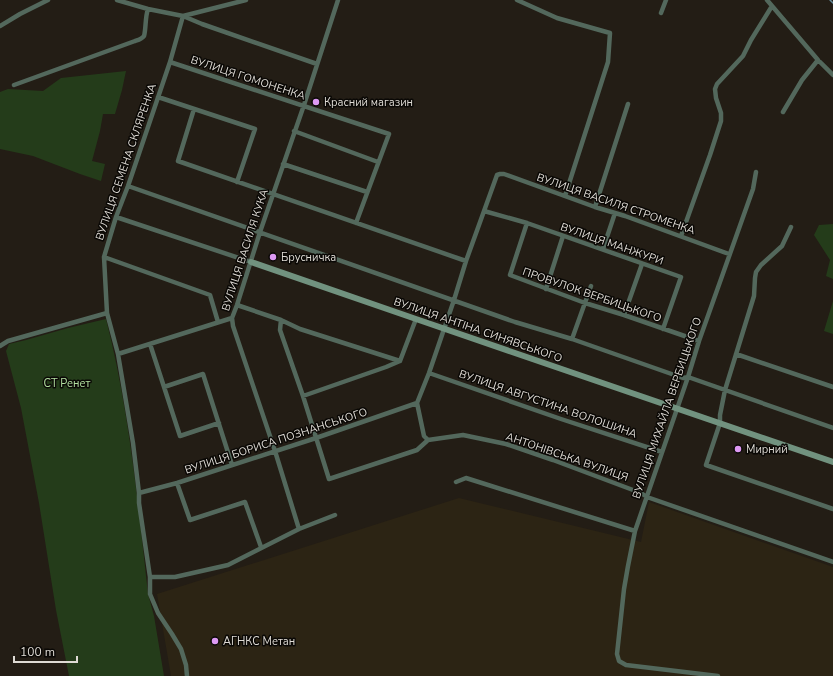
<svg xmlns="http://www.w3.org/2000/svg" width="833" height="676" font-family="'Nunito Sans',sans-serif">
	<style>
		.industrial { fill: #2c2414 }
		.green { fill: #243c1a }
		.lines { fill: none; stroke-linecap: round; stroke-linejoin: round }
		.stream { stroke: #698e9c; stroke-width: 1.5 }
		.street { stroke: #53685c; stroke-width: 4.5 }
		.secondary { stroke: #71927f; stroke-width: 6 }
		.poi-dot { fill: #dd99f3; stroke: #0a0805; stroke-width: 1.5 }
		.labels { text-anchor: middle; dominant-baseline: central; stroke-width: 3; stroke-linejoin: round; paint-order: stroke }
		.street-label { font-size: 11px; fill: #dfdbd5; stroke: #0a0805 }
		.poi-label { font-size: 11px; fill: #dfdbd5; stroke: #0a0805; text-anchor: start }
		.park-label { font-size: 11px; fill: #b2e0a0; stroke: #0a0805 }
	</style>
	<rect width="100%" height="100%" fill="#231d15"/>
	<path class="industrial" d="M459,498l182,44 8,-40 184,65v109h-662l-14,-82z"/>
	<path class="green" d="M126,71l-4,19 -7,24h-12l-3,17 -8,30 13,3 -4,17 -21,-7 -47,-18 -33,-7v-57l8,-3 35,2 18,-13z
		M833,224v55l-7,-3 4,-16 -16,-25 5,-10z
		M833,301v33l-9,-3z
		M106,319c23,90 32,183 42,275l6,22 10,60h-95l-13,-66 -17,-107 -18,-95 -15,-57 3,-7 17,-4 42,-12z"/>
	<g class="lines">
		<path class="stream" d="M830,0l3,3"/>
		<path class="street" d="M117,0l31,9 35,7 63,-16
			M517,0l40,18 53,15 -2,29 -43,134
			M767,0l51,60 15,15
			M661,13l5,-13
			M183,16l-13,46 -42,124 -12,31 -12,40 3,56 11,41 15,89 6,50v10l11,74v17l8,19 14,21 9,15 5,16 1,11
			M183,16l19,8 115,40
			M0,26l20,-12 28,-14
			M170,62l219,72 -33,89
			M14,85l121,-44c3,-1 7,-2 9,-5 2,-6 1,-19 4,-27
			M158,97l97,32 -18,53
			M194,109l-16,52 288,100
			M783,112l19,-32 16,-20
			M294,131l84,31
			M283,164l84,28
			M128,186l387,136 57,17 111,39 5,-1 145,51
			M595,207l33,-103
			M484,211l43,12 154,54 -18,52
			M116,217l135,45
			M527,223l-17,52 75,28 39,12 75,26
			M791,227l-9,19 -21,19 -5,7 -1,6 -1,18 -29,94 -5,25v8l-14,42 127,44
			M681,236l29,-81 11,-34v-8l-5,-15 -1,-9 2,-5 26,-28 8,-16 21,-34
			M603,249l12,-36
			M104,257l106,38 8,27
			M546,289l17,-53
			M237,305l44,15 19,9 100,32
			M624,315l18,-51
			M281,320l-1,10 23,66 26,83 88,-29 11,-10
			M572,339l19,-53
			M150,344l30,92 39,-13
			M0,346l8,-5 99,-28
			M118,354l114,-36
			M736,354l97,33
			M429,373l132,46 101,33
			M164,387l39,-13 29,91
			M303,396l83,-29 14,-6 16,-42
			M428,440l-4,-4 -7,-33 12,-30 25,-73 12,-39 31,-86 3,-1h4l91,33 30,9 104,38
			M428,440l35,-5 43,9 47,16 88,33 6,4 186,65
			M456,482l10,-4 169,53
			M177,483l13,37 55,-18 16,45
			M139,493l38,-10 139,-45 101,-35
			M299,529l-24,-78 -42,-125 -1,-8 5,-13 23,-73 44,-127 34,-105
			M150,577h25l53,-12 71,-36 36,-14
			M718,676l-92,-11 -7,-4 -2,-7 7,-65 4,-23 7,-35 53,-154 11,-36 54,-152 3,-17"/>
		<path class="secondary" d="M251,262l165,57 417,143"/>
	</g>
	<g class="poi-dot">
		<circle cx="316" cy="102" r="4"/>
		<circle cx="273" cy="257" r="4"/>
		<circle cx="738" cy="449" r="4"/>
		<circle cx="215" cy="641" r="4"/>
	</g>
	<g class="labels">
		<g class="street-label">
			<text transform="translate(248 78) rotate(18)">ВУЛИЦЯ ГОМОНЕНКА</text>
			<text transform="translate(126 162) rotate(-71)">ВУЛИЦЯ СЕМЕНА СКЛЯРЕНКА</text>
			<text transform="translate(616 204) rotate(19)">ВУЛИЦЯ ВАСИЛЯ СТРОМЕНКА</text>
			<text transform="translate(612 244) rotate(19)">ВУЛИЦЯ МАНЖУРИ</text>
			<text transform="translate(245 250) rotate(-72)">ВУЛИЦЯ ВАСИЛЯ КУКА</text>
			<text transform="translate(592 295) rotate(19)">ПРОВУЛОК ВЕРБИЦЬКОГО</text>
			<text transform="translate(478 330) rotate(19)">ВУЛИЦЯ АНТІНА СИНЯВСЬКОГО</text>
			<text transform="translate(548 404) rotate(19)">ВУЛИЦЯ АВГУСТИНА ВОЛОШИНА</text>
			<text transform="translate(667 408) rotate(-71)">ВУЛИЦЯ МИХАЙЛА ВЕРБИЦЬКОГО</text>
			<text transform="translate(276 441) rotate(-18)">ВУЛИЦЯ БОРИСА ПОЗНАНСЬКОГО</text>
			<text transform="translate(567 457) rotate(19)">АНТОНІВСЬКА ВУЛИЦЯ</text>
		</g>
		<g class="poi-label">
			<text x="324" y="102">Красний магазин</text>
			<text x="281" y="257">Брусничка</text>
			<text x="746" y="449">Мирний</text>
			<text x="223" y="641">АГНКС Метан</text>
		</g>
		<g class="park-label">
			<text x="67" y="383">СТ Ренет</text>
		</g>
	</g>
	<path d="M14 656v6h63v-6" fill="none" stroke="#dfdbd5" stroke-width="2"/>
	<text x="20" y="656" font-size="12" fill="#dfdbd5" stroke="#0a0805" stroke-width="3" paint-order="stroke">100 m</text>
</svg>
